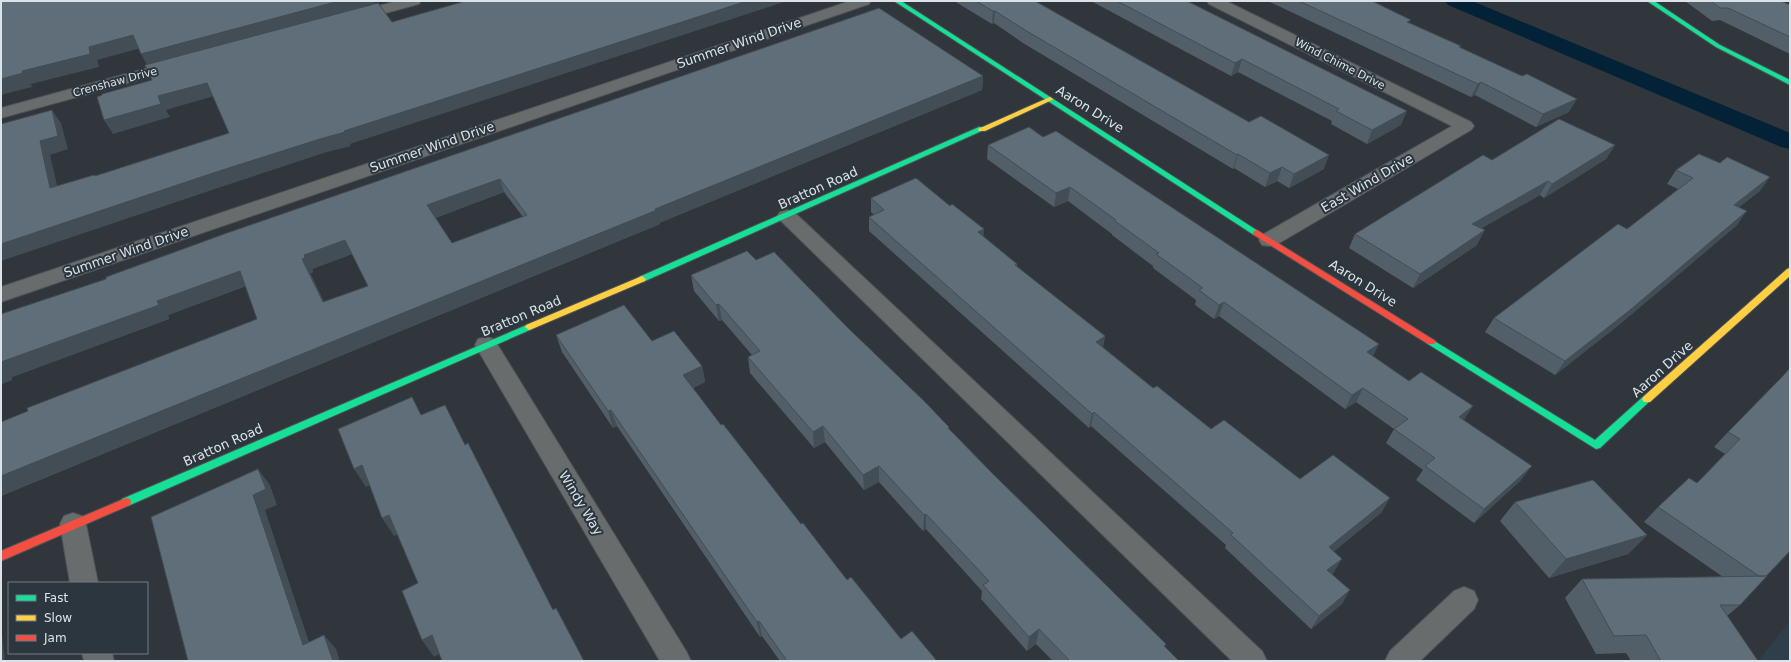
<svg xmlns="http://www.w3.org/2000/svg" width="1791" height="662" font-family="'DejaVu Sans',sans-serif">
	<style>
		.built { fill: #2e3e4a }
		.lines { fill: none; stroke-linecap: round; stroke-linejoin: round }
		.canal { fill: #042237; fill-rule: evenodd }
		.street-casing { stroke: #4c5256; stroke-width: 2 }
		.fast-casing { stroke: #4c5256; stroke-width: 2 }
		.slow-casing { stroke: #4c5256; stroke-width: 2 }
		.jam-casing { stroke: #4c5256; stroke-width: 2 }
		.street { fill: #686c6d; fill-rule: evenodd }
		.fast { fill: #16e098; fill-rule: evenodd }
		.slow { fill: #ffcf43; fill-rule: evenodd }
		.jam { fill: #f24e42; fill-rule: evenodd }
		.wall { fill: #525f68; fill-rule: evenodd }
		.shaded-wall { fill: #424d55 }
		.building { fill: #5f6e79; stroke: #424d55; fill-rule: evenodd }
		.labels { text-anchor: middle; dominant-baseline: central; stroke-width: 4; stroke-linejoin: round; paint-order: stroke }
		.far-street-label { font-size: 11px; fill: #dce3e8; stroke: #2c363f }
		.street-label { font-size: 13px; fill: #dce3e8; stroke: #2c363f }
	</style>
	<rect width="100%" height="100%" fill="#30363b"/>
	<path class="built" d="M1790,621v40h-32z"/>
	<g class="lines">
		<path class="canal" d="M1445,1h27l318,132v16l-9,-2 -333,-142z"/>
		<defs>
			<path id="street" d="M397,1h24l-2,3 -66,18 -5,-2 -3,-3 3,-3z
				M850,1h21l-2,3 -868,298v-15z
				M1207,1h19l245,121 3,4 -3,4 -195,115 -7,1 -7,-1 -3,-5 3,-5 190,-109 -243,-122z
				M177,60l6,2 2,3 -2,3 -182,50v-10z
				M787,210l7,2 468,439 5,10h-35l-452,-441 -3,-4 3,-4z
				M486,337l8,2 192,312 5,10h-31l-185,-316 3,-6z
				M73,513l9,3 4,8 12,59h-28l-10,-59 4,-8z
				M1464,587l10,4 4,9 -4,9 -54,52h-35l5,-10 64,-60z
				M82,653h30l2,8h-30z"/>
			<path id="fast" d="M894,1h7l360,232 -1,2h-6z
				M1647,1h7l66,44 70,35v5l-74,-38z
				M979,127h3l4,2 -341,152 -3,1 -4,-3 1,-2z
				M529,324l4,3 -1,2 -402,176 -4,1 -4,-1 -1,-3 1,-3z
				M1431,339l164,101 49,-44h6l2,3 -52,49 -4,1 -168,-105 -2,-2z"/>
			<path id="slow" d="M1050,97l3,2 -1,1 -67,31h-6l-1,-2z
				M1790,268v8l-140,126h-6l-2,-3 2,-3 143,-127z
				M642,276l4,3 -1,2 -113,48 -3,1 -4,-3 1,-2z"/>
			<path id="jam" d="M1257,230l177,110 2,2 -2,2h-6l-174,-109 -1,-2 1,-2z
				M126,498l4,1 1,3 -1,3 -129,56v-10z"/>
		</defs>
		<use href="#street" class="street-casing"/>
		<use href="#fast" class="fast-casing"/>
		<use href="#slow" class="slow-casing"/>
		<use href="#jam" class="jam-casing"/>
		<use href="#street" class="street"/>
		<use href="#fast" class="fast"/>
		<use href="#slow" class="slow"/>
		<use href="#jam" class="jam"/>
	</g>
	<path class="wall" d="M954,1h81l289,168 -35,19 -12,-7 -12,6 -31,-19 -1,1 -210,-126 -29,-20 -2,1z
		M1091,1h96l214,124 -34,19 -36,-20 1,-3 -94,-49 -7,4z
		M1268,1h104l38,22 51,23v2l108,64 -33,15 -61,-32 -4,2z
		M1685,1h96l9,4v49l-70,-34 -8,1z
		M983,76l-1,14 -323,133 1,1 -659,272v-74l256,-103 -11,-33 -78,29 1,4 -157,58v3l-11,4 105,-105 121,-46zM504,192l19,25 -71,26 -17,-25zM352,254l16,32 -44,16 -14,-29 3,-1 -1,-3z
		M1043,137l330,219 91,64 57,60 -47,43 -58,-43 7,-10 -37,-27 8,-14 -38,-27 -11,7 -126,-93 -5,3 -19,-14 1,-5 -43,-32v-2l-41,-31v-1l-44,-33 -14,6 -67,-48 1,-14z
		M1615,145l-9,14 -62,39 -4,-3 -59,33 -4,17 -64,43 -64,-40 6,-14 137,-74z
		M1676,170l84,21 -21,16 -2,18 -117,99 -65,51 -70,-43 9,-14 133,-89 51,-40 -11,-5z
		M871,198l79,8 34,23 -1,7 34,28v3l88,69 -2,11 50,41 58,41 89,50 82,33 -48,39v21l-2,2 10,30 -31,25 -86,-81 1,-3 -135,-119 -2,2 -220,-197v-14l5,-2 -3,-3z
		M756,260l92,68 101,99v2l44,45 173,170 -1,3 14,14h-126l-17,-17 -9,7 -46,-52 1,-8 -56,-62 -3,2 -44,-49 -15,8 -39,-48 -11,6 -64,-75 -2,-16 4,-2 -30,-35 -3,1 -25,-30 -3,-16z
		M556,335l96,6 50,25 3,16 -12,6 28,37 80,99 46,56 54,59 36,22h-157l-18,-25 -2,1 -143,-211 -4,2 -51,-76z
		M1790,368v184h-1l-49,53 -13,11 31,45h-127l-5,-8 -30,1 -31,-56 17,-19 141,-2 -79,-55 14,-15 39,-24 28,-29 -11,-7 14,-15 48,-48z
		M1515,502l132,33 -19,19 -79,24 -49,-57z"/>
	<path class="shaded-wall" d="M339,1h35l2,4 -228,62 -7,-13z
		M747,1h40l-437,143 1,2 -24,6 -106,35 -220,74v-17l212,-71z
		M993,11h2l-1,12 -2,1z
		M133,35l8,13 -44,12 2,7 -68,17 1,3 -31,8v-16l88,-32z
		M1242,59l-4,13 -7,4 4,-13z
		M983,76l-1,14 -323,133 1,1 -659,272v-20l654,-267z
		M1481,82l-6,13 -4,2 7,-13z
		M207,83l7,13 -48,14 4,7 -57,17 -9,-14 54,-24z
		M1577,99l-8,13 -33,15 7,-13z
		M52,110l9,13 7,26 -18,6 11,47 -11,-14 -10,-47z
		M1407,111l-6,14 -34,19 5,-14z
		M1615,145l-9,14 -62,39 8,-14z
		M1238,154l-4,14 -1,1 4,-14z
		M1329,155l-5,14 -35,19 5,-14z
		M1282,167l-5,14 -12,6 5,-14z
		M1770,177l-10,14 -36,28 10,-14z
		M500,179l4,13 -71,27 -6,-14z
		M1548,181l-8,14 -75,43 7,-14z
		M1070,187l-2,14 -14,6 2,-14z
		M1747,211l-10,14 -117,99 -65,51 10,-14z
		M984,229l-1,14 -5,-11z
		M1485,230l-8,15 -64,43 7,-14z
		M345,240l7,14 -40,15 1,3 -3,1 21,44 -8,-15 -21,-43 2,-4z
		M240,271l9,14 -81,30 1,4 -157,58v3l-11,4v-22l156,-61z
		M1224,302l-5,14 -5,3 5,-14z
		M719,304l3,16 -3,1 -3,-16z
		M1105,336l-3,15 -6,-9z
		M1379,344l-7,14 -5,-6z
		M702,366l3,16 -18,9 -4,-16z
		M1363,388l-7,14 -11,7 7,-14z
		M1473,406l-9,14 -5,-3z
		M611,410l6,16 -4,2 -5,-17z
		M1094,412l-3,14 -2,2 3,-14z
		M823,426l2,16 -11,6 -1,-16z
		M362,465l11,18 -7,4 -12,-18z
		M879,466v16l-15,8 -1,-15z
		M1532,466l-11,14 -47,43 10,-14z
		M258,469l12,16 7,20 -12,5 50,150 -12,-15 -50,-150z
		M1390,498l-8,14 -60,49 7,-14z
		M926,514v15l-3,2 1,-16z
		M389,515l11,18 -6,3 -12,-18z
		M1647,535l-19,19 -79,24 17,-19z
		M1342,559l-8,13 -15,12 8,-14z
		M1350,590l-8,14 -31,25 8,-13z
		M759,621l3,15 -2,1 -3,-15z
		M1,625l4,36h-4z
		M1039,629l-3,15 -9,7 2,-14z
		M324,635l12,14 4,12h-7z
		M432,635l11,17 -9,5 -12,-17z"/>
	<path class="building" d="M1,1h338l-198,53 -8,-19 -44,12 1,7 -68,17 1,2 -22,6z
		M462,1h285l-403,130 1,1 -25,7 -107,34 -212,71v-120l51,-14 6,26 -18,5 10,47 44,-13 1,1 134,-43 -22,-50 -49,13 3,8 -57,16 -7,-23 5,-2v-1l50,-14 -7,-15 233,-62 14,19 70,-20z
		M976,1h59l214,121 12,-6 68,39 -35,19 -12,-7 -12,6 -32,-19 -1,1 -212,-125 -30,-19h-2z
		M1117,1h70l220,110 -35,19 -36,-19 3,-2 -97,-50 -7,4z
		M1299,1h73l39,19 -4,2 54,24 -2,1 63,29 5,-2 50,25 -34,15 -62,-32 -3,2z
		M1711,1h70l9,4v32l-62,-29h-8z
		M879,8l104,68 -328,133 2,1 -656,266v-54l27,-11 -1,-3 230,-89 -17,-48 -83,30 2,4 -158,57v-48l105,-35v-2l121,-44zM500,179l27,36 -75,28 -25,-38zM345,240l23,46 -45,16 -21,-43 3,-1 -1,-3z
		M1559,119l56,26 -63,39 -4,-3 -76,43 13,6 -65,44 -65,-40 128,-79 9,5z
		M1029,127l14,10 13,-6 323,213 -12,8 42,29 12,-9 52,34 -14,11 73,49 -48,43 -59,-43 10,-8 -41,-29 14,-10 -45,-31 -11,7 -128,-93 -5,3 -20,-15 4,-2 -47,-34 3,-1 -44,-32 1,-1 -46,-33 -14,6 -68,-48z
		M1699,154l21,9 7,-6 43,20 -36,28 13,6 -117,99 -65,51 -71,-43 124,-94 9,5 66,-51 -17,-8z
		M916,178l34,28 2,-2 32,25 -6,3 39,32 -2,1 90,71 -9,6 57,46 4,-2 54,43 13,-9 76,59 33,-24 57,43 -61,49 13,12 -15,11 23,20 -31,26 -88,-81 2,-2 -139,-121 -2,2 -223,-197 15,-7 -13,-12z
		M747,251l9,9 18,-8 74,76 77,74 24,25 -1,1 45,46 173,170 -2,2 15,15h-109l-31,-32 -10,8 -46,-52 6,-4 -63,-67 -2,1 -45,-49 -16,9 -40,-49 -10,6 -65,-75 12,-6 -41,-47 -3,1 -25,-30z
		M624,305l28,36 22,-10 28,35 -19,9 38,50 2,-1 78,100 2,-1 44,57 4,-3 50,62 11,-8 25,30h-150l-28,-40 -2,1 -146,-212 -3,1 -52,-76z
		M1790,368v183l-24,25h-7l-101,-69 31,-29 8,5 43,-44 -12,-7 53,-54z
		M412,397l9,18 24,-10 20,40 3,-2 85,167 3,-2 28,53h-142l-10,-26 -10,5 -20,-49 16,-8 -29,-68 -7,3 -20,-53 -8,4 -16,-40z
		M258,469l8,20 -13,6 50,150 21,-10 9,26h-145l-37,-144z
		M1593,480l54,55 -81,24 -51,-57z
		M1767,576l-27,29h-20l38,56h-97l-15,-26 -32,1 -32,-57z"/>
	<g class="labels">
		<g class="far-street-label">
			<text transform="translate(1340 64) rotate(27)">Wind Chime Drive</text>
			<text transform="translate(115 82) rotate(-15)">Crenshaw Drive</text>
		</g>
		<g class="street-label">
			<text transform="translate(739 43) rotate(-19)">Summer Wind Drive</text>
			<text transform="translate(1090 109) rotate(32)">Aaron Drive</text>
			<text transform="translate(432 147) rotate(-19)">Summer Wind Drive</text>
			<text transform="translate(1367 183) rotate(-30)">East Wind Drive</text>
			<text transform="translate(818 188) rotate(-24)">Bratton Road</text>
			<text transform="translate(126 252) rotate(-19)">Summer Wind Drive</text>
			<text transform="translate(1363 283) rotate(32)">Aaron Drive</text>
			<text transform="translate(521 316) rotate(-23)">Bratton Road</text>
			<text transform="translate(1662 369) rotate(-42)">Aaron Drive</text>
			<text transform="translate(223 445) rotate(-24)">Bratton Road</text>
			<text transform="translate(581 503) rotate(59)">Windy Way</text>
		</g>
	</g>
	<rect width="1791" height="662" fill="none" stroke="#dce3e8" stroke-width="4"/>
	<rect x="8" y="582" width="140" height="72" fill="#2c363f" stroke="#727b83"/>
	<rect x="16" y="595" width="20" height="6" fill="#16e098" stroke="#727b83"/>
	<text x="44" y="602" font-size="12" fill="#dce3e8">Fast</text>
	<rect x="16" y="615" width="20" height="6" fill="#ffcf43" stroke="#727b83"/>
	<text x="44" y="622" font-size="12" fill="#dce3e8">Slow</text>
	<rect x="16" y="635" width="20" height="6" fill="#f24e42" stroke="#727b83"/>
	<text x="44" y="642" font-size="12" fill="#dce3e8">Jam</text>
</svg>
